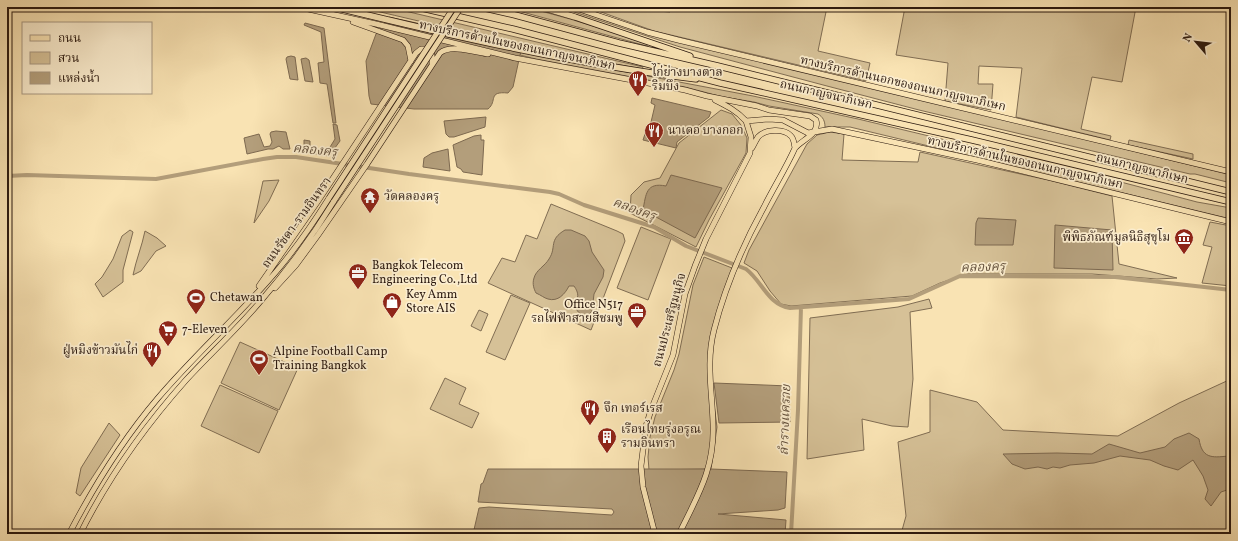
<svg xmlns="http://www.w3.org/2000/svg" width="1238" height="541" font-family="Vollkorn,'Noto Serif Thai',serif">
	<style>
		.green { fill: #d6c197; stroke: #806d53 }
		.water { fill: #b39e7b; stroke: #7d6950 }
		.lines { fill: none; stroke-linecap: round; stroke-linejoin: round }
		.canal { stroke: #b39e7b; stroke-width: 4 }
		.major-casing { stroke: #2b190f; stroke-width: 6 }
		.highway-casing { stroke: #2b190f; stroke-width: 7 }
		.major { stroke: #f9e3b3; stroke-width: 5 }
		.highway { stroke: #f9e3b3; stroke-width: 5.5 }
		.major-bridge-casing { stroke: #2b190f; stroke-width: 6; stroke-linecap: butt }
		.major-bridge { stroke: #f9e3b3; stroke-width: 5 }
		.labels { text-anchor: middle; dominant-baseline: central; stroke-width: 3.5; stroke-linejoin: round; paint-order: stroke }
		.street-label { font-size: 12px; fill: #2b190f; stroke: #fbedce }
		.poi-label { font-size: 12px; fill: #2b190f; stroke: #fbedce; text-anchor: start }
		.water-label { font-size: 13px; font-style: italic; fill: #614e3a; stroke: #fbedce }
	</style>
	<rect width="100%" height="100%" fill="#f9e3b3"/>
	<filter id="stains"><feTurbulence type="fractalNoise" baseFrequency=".005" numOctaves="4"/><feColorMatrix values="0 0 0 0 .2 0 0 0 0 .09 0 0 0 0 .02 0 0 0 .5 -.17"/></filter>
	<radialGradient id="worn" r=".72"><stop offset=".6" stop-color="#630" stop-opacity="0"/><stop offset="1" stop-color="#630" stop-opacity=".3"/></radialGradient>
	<path class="green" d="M359,7h29l255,60 -1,2c-95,-17 -189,-40 -283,-62z
		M504,7h22l44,12 78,24 -1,3z
		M559,7h8l46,16 618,152v8l-36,-9h-5l-271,-64 -92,-24 -147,-39z
		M587,7h42l6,2 35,3 1,-5h156l-9,44 52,12 -4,18 -212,-50z
		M905,7h231l-14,75 -30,-5 -11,52 30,7 -1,4 -94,-23 6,-49 -43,-2 -1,18h15l-2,26 -46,-9 3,-38 -52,-8z
		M521,52l232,44 105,23 259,62 80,21 34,6v11l-381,-92h-25c0,-6 -2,-10 -7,-13l-49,-8 -15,-4 -31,-5 -38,-10 -149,-28 -16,-4z
		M721,110l11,4 9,11 6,13 -1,15 -37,67 -13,27 -66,-34 1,-18 13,-13 16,-4 19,-35z
		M830,132l14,2 -2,26 76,2 2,-10 128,28 64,16 7,68 58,14 -20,1 -65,-5h-125l-27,9 -28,13 -121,10 -10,-2 -11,-13 -13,-20 -13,-8 5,-13 58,-106 10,-9z
		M1129,140l64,14v5l-65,-14z
		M279,180l-10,21 -15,22 9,-42z
		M551,204l66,27 6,3 2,7 -34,89 -103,-47 14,-25 13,4 11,-27 11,4z
		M1210,222l21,4v60l-29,-3 10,-36 -9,-2z
		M641,227l30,12 -23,61 -31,-12z
		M130,230l3,2 -10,38v12l-20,15 -8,-13 7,-7 11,-18 9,-23z
		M145,231l12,7 9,8 -10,5 -15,20 -8,4c3,-15 9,-29 12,-44z
		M704,257l28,11 -22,73 -2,18 9,68 -6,42 -62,1 -1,-13 2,-20 5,-20 19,-47 5,-16 14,-69z
		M511,295l19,8 -25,57 -19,-8z
		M929,299l3,9 -22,4 3,67 -5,48 -16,-1 -30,-7 2,31 -57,9 3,-141 88,-11z
		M479,310l9,4 -7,17 -10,-5z
		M240,342l58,26 -19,42 -58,-27z
		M445,378l21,10 -7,16 20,9 -7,15 -42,-19z
		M1231,379v155h-330l5,-18 -8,-74 32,-10v-42l47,12 26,28 115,6 61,-33z
		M220,385l58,26 -19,42 -58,-27z
		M109,423l11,12 -40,61 -4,-3 5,-25z"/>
	<path class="water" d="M389,17l133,29 -9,41 -5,6c-21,-2 -10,8 -20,16h-74l-43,-5 -2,-8 -3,-35 10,-27z
		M305,23l19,5 12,95h-3l-6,-39 -7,-1 -2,-20 6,-1 -3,-30 -17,-7z
		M291,56l4,1 3,23 -8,-1 -4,-20 1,-2z
		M306,58l3,2 4,22 -8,-1 -4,-22z
		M652,98l59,14 -2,5 -32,25 -1,6 -33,-8 2,-6 3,1 7,-30 -4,-2z
		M486,117l-1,10 -31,10h-5l-3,-3 -2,-13z
		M333,124l4,1 3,16 -11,15 -25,-4v-12l6,1v8l17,3 8,-13z
		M276,131l10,1 4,17h-7l-4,-3 -6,3h-5l-21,5 -3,-16 15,-4 5,13 6,-1 2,-4 -2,-8 1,-2z
		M481,135v5h3l-2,35 -19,-3 -2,-3 -4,-2 -4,-22 21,-9z
		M448,149l2,22 -27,-4 1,-9 8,-5z
		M671,175l51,13 -27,50 -52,-28c3,-16 3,-28 23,-24z
		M978,218l38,2 -3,25h-38l1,-22z
		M1055,225l57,5 1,40 -59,-2z
		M565,230h6l14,6 4,5 3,11 12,18 -1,7 -9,17 -2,17 -5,6c-8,-2 -10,-6 -13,-13 5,-6 5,-11 0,-18h-5c-4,8 -11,16 -21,13 -4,-1 -7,-4 -12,-6 -2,-4 -4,-9 -2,-15 2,-8 11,-12 15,-19 8,-12 -1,-19 16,-29z
		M714,383l75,3 1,36 -71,1z
		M1189,433l10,6c3,19 12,19 29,17 6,11 3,23 -1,34l-6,2 -10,14 -6,-7 3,-9 -5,-14 -10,-16 -15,10 -14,-4 -14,-6 -30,-4 -26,7 -24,2 -10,3 -7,-1 -6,2 -9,-2 -13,2 -13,-5 -9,-10 54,-1 35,1 17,-10 31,9 25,-6 9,-8z
		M488,469h223l76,3 -2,36 -7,2 -60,4 68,6 -1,14h-312l6,-26 10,-1 107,7 16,1 2,-3 -2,-3 -134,-7 3,-18 2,-1z"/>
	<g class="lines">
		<path class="canal" d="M7,176l20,-1 129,4 107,-20 14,-2h19l113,17 141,18 9,2 25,11 70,22 32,19 60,23c16,12 22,36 44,39l119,-9 51,-23 155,1 116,13
			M791,534l7,-124 3,-103"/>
		<defs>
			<path id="major" d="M299,7l77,17 139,34 170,32 22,6 50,10 12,4 41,6 6,4c4,14 -13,19 -21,28 -9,20 -21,39 -31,59 -21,38 -39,80 -50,123 -8,31 -2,61 -1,93 2,45 -15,72 -34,111
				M573,7l74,25 31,8 553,132
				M353,22l50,18 5,6 3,15
				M715,100c12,6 22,11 31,21l23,-2 14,1 25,13 24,-4 145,31 254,62
				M752,148c2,-4 4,-8 6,-11 7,-8 26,-9 33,-1 3,3 3,7 4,12
				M259,286l59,-85 98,-148 5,-4h6l5,6v8
				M275,288l21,-23 22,-30 49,-71 73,-111c10,-9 35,-1 48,1
				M69,534c25,-48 54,-95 89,-136 39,-46 84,-85 122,-131 18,-22 34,-45 49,-69
				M80,534c28,-56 65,-108 106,-154 24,-26 50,-50 73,-77 28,-32 53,-66 75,-102
				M655,534l-12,-47 -2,-21 5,-40 5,-16 22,-55 12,-61 10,-28 11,-27 44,-86 1,-16 -5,-16"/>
			<path id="highway" d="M334,7c119,29 240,57 362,72
				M417,7l96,22 207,54 252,57 259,62
				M480,7l35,8 104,28 99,23 513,126
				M541,7l34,10 115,39"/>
		</defs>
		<use href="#major" class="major-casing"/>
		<use href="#highway" class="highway-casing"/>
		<use href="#major" class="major"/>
		<use href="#highway" class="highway"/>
		<defs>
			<path id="major-bridge" d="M329,198l125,-191
				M334,201l127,-194"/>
		</defs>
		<use href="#major-bridge" class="major-bridge-casing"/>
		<use href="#major-bridge" class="major-bridge"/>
	</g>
	<defs>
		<symbol id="restaurant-pin" viewBox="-11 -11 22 30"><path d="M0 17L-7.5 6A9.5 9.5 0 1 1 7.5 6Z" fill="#8f2418" stroke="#fbedce"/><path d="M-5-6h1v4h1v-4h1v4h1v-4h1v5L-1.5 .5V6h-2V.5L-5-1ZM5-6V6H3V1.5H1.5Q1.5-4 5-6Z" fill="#fff"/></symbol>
		<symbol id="temple-pin" viewBox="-11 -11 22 30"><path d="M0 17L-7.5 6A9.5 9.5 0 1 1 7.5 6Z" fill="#8f2418" stroke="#fbedce"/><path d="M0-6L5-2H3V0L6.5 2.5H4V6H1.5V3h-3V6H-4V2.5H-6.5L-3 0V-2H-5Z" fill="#fff"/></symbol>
		<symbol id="museum-pin" viewBox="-11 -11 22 30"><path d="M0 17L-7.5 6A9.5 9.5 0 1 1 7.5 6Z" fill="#8f2418" stroke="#fbedce"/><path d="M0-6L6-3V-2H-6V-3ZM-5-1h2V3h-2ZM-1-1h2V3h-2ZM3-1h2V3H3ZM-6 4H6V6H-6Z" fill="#fff"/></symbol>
		<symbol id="office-pin" viewBox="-11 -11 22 30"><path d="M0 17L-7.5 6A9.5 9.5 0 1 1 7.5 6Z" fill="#8f2418" stroke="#fbedce"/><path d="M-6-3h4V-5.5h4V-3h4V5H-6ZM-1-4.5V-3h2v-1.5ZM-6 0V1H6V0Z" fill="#fff"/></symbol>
		<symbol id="stadium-pin" viewBox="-11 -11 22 30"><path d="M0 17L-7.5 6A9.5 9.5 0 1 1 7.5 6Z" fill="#8f2418" stroke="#fbedce"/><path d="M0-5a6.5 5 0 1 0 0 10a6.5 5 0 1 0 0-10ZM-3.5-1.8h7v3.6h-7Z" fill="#fff"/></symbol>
		<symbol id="shop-pin" viewBox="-11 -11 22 30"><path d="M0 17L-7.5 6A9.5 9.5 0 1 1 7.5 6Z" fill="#8f2418" stroke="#fbedce"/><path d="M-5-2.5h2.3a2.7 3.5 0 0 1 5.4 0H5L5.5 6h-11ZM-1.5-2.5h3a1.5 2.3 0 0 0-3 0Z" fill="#fff"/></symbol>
		<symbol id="supermarket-pin" viewBox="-11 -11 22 30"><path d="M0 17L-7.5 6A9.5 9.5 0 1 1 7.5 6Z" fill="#8f2418" stroke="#fbedce"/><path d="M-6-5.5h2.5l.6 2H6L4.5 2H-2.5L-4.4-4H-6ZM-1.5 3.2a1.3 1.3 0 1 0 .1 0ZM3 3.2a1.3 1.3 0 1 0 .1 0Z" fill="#fff"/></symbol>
		<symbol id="building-pin" viewBox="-11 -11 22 30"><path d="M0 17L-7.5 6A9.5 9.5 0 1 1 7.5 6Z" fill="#8f2418" stroke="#fbedce"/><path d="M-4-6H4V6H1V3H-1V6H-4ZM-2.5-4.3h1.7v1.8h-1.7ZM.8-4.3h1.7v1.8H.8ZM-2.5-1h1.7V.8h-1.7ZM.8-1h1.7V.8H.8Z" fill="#fff"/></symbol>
	</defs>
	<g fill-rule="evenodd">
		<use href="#restaurant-pin" x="627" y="69" width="22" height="30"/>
		<use href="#restaurant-pin" x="643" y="120" width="22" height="30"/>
		<use href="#temple-pin" x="359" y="186" width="22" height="30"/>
		<use href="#museum-pin" x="1173" y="227" width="22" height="30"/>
		<use href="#office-pin" x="347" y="262" width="22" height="30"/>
		<use href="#stadium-pin" x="185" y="287" width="22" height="30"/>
		<use href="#shop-pin" x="381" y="291" width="22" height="30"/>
		<use href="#office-pin" x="626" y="301" width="22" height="30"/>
		<use href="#supermarket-pin" x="157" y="319" width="22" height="30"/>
		<use href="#restaurant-pin" x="141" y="340" width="22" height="30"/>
		<use href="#stadium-pin" x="248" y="348" width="22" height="30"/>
		<use href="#restaurant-pin" x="579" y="398" width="22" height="30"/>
		<use href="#building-pin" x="596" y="426" width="22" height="30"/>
	</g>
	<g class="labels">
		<g class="street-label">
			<text transform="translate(517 46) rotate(12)">ทางบริการด้านในของถนนกาญจนาภิเษก</text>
			<text transform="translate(903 84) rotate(13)">ทางบริการด้านนอกของถนนกาญจนาภิเษก</text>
			<text transform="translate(826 95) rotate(13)">ถนนกาญจนาภิเษก</text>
			<text transform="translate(1025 163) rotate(13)">ทางบริการด้านในของถนนกาญจนาภิเษก</text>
			<text transform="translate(1142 169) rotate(14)">ถนนกาญจนาภิเษก</text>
			<text transform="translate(297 223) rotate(-54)">ถนนรัชดา-รามอินทรา</text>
			<text transform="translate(670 320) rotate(-75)">ถนนประเสริฐมนูกิจ</text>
		</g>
		<g class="poi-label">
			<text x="652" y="73">ไก่ย่างบางตาล<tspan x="652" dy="14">ริมบึง</tspan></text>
			<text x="668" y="131">นาเดอ บางกอก</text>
			<text x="384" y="197">วัดคลองครุ</text>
			<text x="1170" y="238" text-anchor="end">พิพิธภัณฑ์มูลนิธิสุขุโม</text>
			<text x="372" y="266">Bangkok Telecom<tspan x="372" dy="14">Engineering Co.,Ltd</tspan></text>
			<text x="406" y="295">Key Amm<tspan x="406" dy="14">Store AIS</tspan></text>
			<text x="210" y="298">Chetawan</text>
			<text x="623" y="305" text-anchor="end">Office N517<tspan x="623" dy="14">รถไฟฟ้าสายสีชมพู</tspan></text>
			<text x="182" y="330">7-Eleven</text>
			<text x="138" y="351" text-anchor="end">ฝู่หมิงข้าวมันไก่</text>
			<text x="273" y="352">Alpine Football Camp<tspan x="273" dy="14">Training Bangkok</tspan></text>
			<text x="604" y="409">จึก เทอร์เรส</text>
			<text x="621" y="430">เรือนไทยรุ่งอรุณ<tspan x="621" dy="14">รามอินทรา</tspan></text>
		</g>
		<g class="water-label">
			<text transform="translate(315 151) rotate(6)">คลองครุ</text>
			<text transform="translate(634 210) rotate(20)">คลองครุ</text>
			<text transform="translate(983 268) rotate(-2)">คลองครุ</text>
			<text transform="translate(786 420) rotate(-88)">ลำรางแคราย</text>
		</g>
	</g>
	<rect width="1238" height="541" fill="none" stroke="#f9e3b3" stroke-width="24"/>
	<rect x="8" y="8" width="1222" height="525" fill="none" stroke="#2b190f" stroke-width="2"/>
	<rect x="12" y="12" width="1214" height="517" fill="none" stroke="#2b190f"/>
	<rect x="22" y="22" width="130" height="72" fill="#fbedce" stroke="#a89882"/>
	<rect x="30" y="35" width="20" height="6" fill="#f9e3b3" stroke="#a89882"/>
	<text x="58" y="42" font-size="12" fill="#2b190f">ถนน</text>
	<rect x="30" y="52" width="20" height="12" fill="#d6c197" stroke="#a89882"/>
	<text x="58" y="62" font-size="12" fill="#2b190f">สวน</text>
	<rect x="30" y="72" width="20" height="12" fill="#b39e7b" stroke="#a89882"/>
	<text x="58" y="82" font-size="12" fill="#2b190f">แหล่งน้ำ</text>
	<g transform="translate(1196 42) rotate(298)" stroke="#fbedce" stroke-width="3" paint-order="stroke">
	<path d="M0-3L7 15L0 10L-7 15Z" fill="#2b190f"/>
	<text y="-6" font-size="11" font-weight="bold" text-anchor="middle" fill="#2b190f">N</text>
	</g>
	<rect width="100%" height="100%" filter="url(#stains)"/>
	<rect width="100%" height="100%" fill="url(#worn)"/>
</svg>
